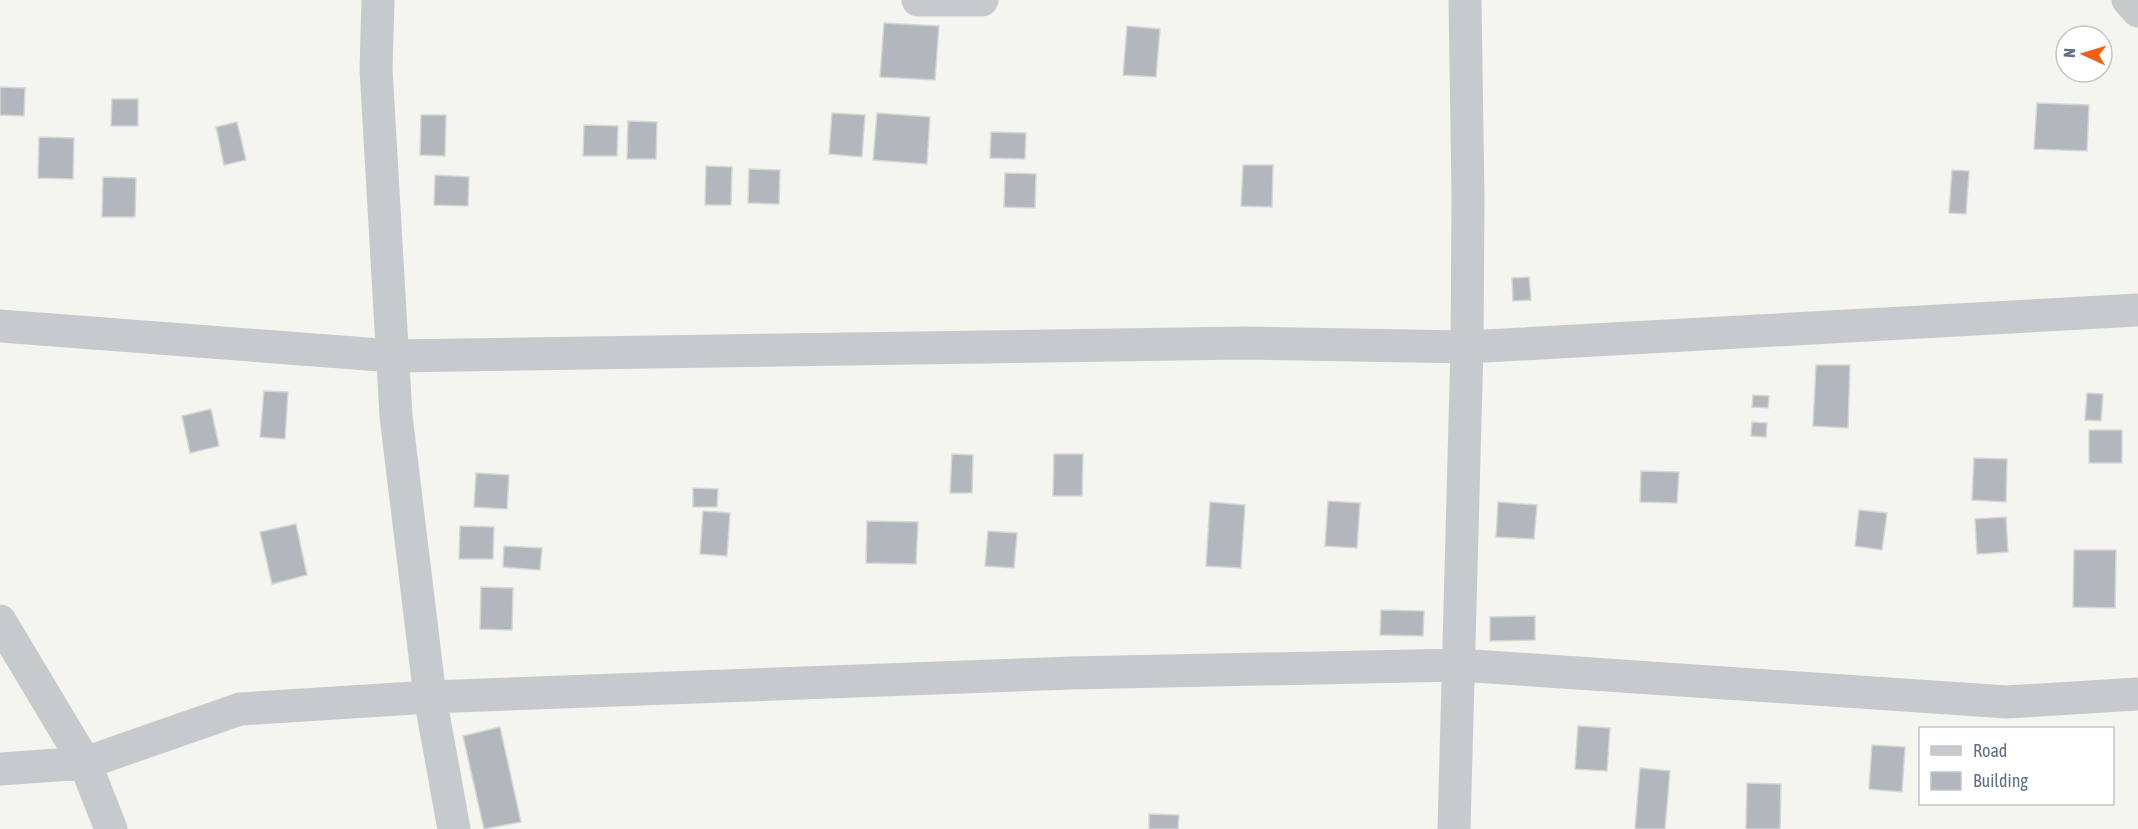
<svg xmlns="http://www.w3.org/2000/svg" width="2138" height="829" font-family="'Asap Condensed',sans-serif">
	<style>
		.building { fill: #b1b7bd; stroke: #d6d6d3; stroke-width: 1.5 }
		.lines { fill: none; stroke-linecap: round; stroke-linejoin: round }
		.minor { stroke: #c7cacd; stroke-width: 33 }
	</style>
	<rect width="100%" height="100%" fill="#f5f5f0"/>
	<path class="building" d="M884,23l55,3 -4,54 -55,-3z
		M1127,26l33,3 -4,48 -33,-2z
		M0,87l25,1 -1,28 -24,-1z
		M112,99h26v27h-27z
		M2037,103l52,2 -2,46 -53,-2z
		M832,113l33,2 -3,42 -33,-3z
		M877,113l53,4 -3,47 -54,-4z
		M421,115h25l-1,41 -25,-1z
		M628,121l29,1 -1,37h-29z
		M237,122l9,38 -22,5 -8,-38z
		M584,125l34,1 -1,30h-34z
		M991,132l35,1 -1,26 -35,-1z
		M39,137l35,1 -1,41 -35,-1z
		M1243,165h30l-1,42 -31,-1z
		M706,166l26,1 -1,38h-26z
		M749,169l31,1 -1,34 -31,-1z
		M1952,170l17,1 -3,43 -17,-1z
		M1005,173l31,1 -1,34 -31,-1z
		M435,175l34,2 -1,29 -34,-1z
		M103,177l33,1 -1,39h-33z
		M1529,277l2,23 -18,1 -1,-23z
		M1816,365h34l-2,63 -35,-2z
		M264,391l24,1 -3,47 -25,-2z
		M2087,393l16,1 -2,27 -16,-1z
		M1753,395l16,1 -1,12 -16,-1z
		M211,409l8,37 -29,7 -8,-37z
		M1752,422l15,1 -1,14 -15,-1z
		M2089,430h33v33h-33z
		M952,454l21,1 -1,38h-22z
		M1054,454h29l-1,42h-29z
		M1974,458l33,1 -1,43 -34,-2z
		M1641,471l38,1 -2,31 -37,-1z
		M476,473l33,2 -2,34 -33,-2z
		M693,488l25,1 -1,18h-24z
		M1328,501l32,2 -3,45 -32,-2z
		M1210,502l35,3 -4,63 -35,-2z
		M1498,502l39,3 -3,34 -38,-2z
		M1859,510l28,3 -5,37 -27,-4z
		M703,511l27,2 -3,43 -27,-2z
		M2006,517l2,35 -31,2 -2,-35z
		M867,521l51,1 -2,42 -50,-1z
		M296,524l11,51 -35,9 -12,-52z
		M460,526l34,1 -1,32h-34z
		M988,531l29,2 -3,35 -29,-2z
		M504,546l38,2 -2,22 -37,-3z
		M2074,550h42l-1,58 -42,-1z
		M481,587l32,1 -1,42 -32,-1z
		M1381,610l43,1 -1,25 -43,-1z
		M1535,616v24l-45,1v-24z
		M1578,726l32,2 -3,43 -32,-2z
		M500,727l21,95 -37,7 -21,-93z
		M1872,745l33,2 -3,45 -33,-3z
		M1640,768l30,3 -5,58h-30z
		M1747,783l34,1 -1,45h-34z
		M1149,814l30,1 -1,14h-29z"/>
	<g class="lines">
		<path class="minor" d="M378,0l-2,69 20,347 34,281 24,132
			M918,0h64
			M2128,0l10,11
			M0,326l393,30 851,-13 223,4 671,-37
			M0,621l85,142 26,66
			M0,769l85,-6 155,-54 190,-12 641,-24 388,-8 548,37 131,-8
			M1454,829l13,-482 1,-151 -3,-196"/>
	</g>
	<rect x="1919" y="727" width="195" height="78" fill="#ffffff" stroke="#c0c6ce" stroke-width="1.5"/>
	<rect x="1931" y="746" width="30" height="9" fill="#c7cacd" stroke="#c0c6ce" stroke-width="1.5"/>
	<text x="1973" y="757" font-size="18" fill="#617185">Road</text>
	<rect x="1931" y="772" width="30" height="18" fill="#b1b7bd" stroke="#c0c6ce" stroke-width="1.5"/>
	<text x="1973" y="787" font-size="18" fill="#617185">Building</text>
	<g transform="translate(2084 54) rotate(274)"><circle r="28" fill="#ffffff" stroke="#c0c6ce" stroke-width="1.5"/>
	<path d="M0-4.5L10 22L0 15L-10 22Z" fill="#f55d10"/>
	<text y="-9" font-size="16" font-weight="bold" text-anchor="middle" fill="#617185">N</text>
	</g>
</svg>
